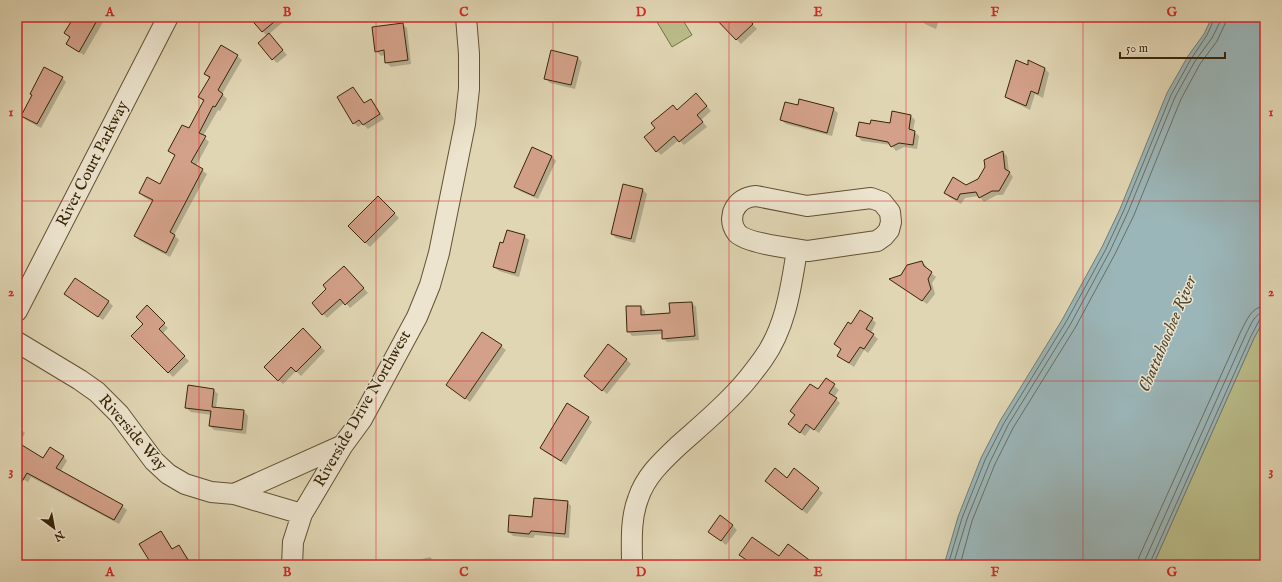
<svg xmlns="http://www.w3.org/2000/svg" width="1282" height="582" font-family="'IM FELL English',serif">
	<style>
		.green { fill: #b9bc89; stroke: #797048 }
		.water { fill: #9bb6b9; stroke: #747c72 }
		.shadow { fill: #0003 }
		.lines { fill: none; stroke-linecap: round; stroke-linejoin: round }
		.shore { stroke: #6a6e60; stroke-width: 1 }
		.building { fill: #d3a189; stroke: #392508 }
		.minor-casing { stroke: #635133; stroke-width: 22 }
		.minor { stroke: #ece4ce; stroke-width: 20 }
		.grid { fill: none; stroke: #d62828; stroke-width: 1; stroke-opacity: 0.55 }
		.labels { text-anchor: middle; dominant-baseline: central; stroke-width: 3; stroke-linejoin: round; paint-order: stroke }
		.street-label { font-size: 16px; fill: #392508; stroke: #ece4ce }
		.water-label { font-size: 17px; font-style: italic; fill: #524934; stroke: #ece4ce }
		.neatline { fill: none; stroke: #d62828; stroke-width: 1.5 }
		.grid-label { font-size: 13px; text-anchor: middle; font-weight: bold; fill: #d62828 }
	</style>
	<rect width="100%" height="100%" fill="#e1d6b4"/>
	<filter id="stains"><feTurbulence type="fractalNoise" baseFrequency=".005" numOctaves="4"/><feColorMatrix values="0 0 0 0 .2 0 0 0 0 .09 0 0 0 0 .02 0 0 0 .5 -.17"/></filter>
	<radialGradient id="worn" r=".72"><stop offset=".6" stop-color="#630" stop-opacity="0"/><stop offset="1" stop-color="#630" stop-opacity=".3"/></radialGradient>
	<path class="green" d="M654,17h27l11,18 -20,12z
		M1265,318v247h-112l101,-227z"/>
	<path class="water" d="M1212,17h53v301l-11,20 -101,227h-209l14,-48 23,-59 19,-37 62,-101 40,-73 18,-38 47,-116 21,-37 16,-22z"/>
	<path class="shadow" d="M75,17h31l-22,38 -12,-7 -5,-4 3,-6 -4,-5z
		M250,17h39l-20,17 18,21 -10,8 -4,-4 -6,-23z
		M715,17h31l11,12 -16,15z
		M922,17h27l-3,6 -7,-3 -3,9 -11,-5 -4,-4z
		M402,24l5,4 4,36 -20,3 -5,-5 -1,-7 -4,1 -5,-5z
		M221,47l16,9 5,4 -20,34 5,5 -7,12 -2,-1 -15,26 6,6 -13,24 11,8 -33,61 5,5 -9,17 -30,-16 -5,-5 18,-34 -9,-5 -4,-4 20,-7 16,-29 -7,-6 20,-22 15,-27 -5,-5 11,-18 -5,-5z
		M578,58l4,4 -7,27 -25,-6 -4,-4z
		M1029,62l16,7 4,4 -6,25 -8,-4 -5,16 -19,-9 -5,-4 23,-31z
		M62,78l4,4 -25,46 -15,-8 -4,-4z
		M353,88l12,16 6,-4 4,4 9,15 -16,10 -5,-5 -5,3 -4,-4z
		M701,99l10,12 -10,9 6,7 -23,18 -5,-5 -18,15 -4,-4v-23l20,-17z
		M798,106l35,3 5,4 -6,23 -46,-12 -5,-4z
		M911,116l4,4 -2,11 6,5 -2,13 -13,-2 -8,4 -5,-6 -29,-4 -5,-5 14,-11 19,-1z
		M17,144l5,5 -5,9z
		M1003,152l4,4 2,16 4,5 -10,18h-6l-13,7 -5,-6 -14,2 -4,6 -12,-7 -4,-5 21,-6 13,-7z
		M552,156l4,5 -18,38 -18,-8 -5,-4z
		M624,185l19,5 4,4 -12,49 -19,-5 -4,-4z
		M378,197l21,21 -29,29 -21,-21z
		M524,236l5,4 -10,37 -20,-6 -5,-4z
		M922,262l4,4 1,4 9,7 -4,6 3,11 -8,10 -37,-25 11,-3z
		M349,272l19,21 -18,15 -5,-6 -18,16 -14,-15z
		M70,298l38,3 5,5 -10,14z
		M692,303l4,4 3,33 -32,2 -4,-4v-4l-31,2 -4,-5 13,-24 4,4v5l26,-2z
		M147,307l21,21 -6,6 27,27 -16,16 -40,-41 11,-12z
		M872,319l4,4 -5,10 7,6 -10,14 -4,-3 -10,17 -16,-11 4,-6 -7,-6z
		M303,329l22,22 -24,25 -5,-5 -13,13 -18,-17z
		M501,346l5,4 -36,52 -23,-17z
		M626,359l5,5 -24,30 -22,-18z
		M826,379l13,11 -5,7 6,6 -21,30 -8,-5 -6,8 -15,-12z
		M214,390l4,4 -2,14 28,3 4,5 -2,18 -32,-4 -4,-4 1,-11 -20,-3 -5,-4z
		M588,418l4,4 -26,43 -21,-13 -4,-4z
		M17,426l8,7 -6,11 25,16 19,-4 4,5 -7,11 62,34 5,4 -8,14 -88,-47 -3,5 -9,-5 -2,-2z
		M795,470l28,23 -16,21 -37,-29 17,-6z
		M567,502l4,4 -2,32 -34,-3 -2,3 -20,-2 -4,-4 23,-13z
		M732,525l5,5 -11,15 -16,-13z
		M161,533l4,4 8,13 6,-4 4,5 9,13 -39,1z
		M430,557l4,4 1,4h-20l-1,-4z"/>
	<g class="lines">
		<path class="shore" d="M948,565l14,-47 23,-58 19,-37 62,-101 40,-73 18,-39 47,-115 20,-36 16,-24 8,-18
			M953,565l14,-46 23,-57 18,-37 62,-100 40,-74 18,-39 47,-115 20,-36 17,-23 8,-16v-5
			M960,565l12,-44 23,-57 18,-36 62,-100 40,-74 19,-39 47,-116 19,-35 17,-23 8,-17 1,-7
			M1138,565l1,-8 102,-226c6,-11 10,-24 24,-25
			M1144,565l1,-5 101,-226c5,-9 8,-21 19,-22
			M1149,565l102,-229 9,-17 5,-2"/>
	</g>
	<path class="building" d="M74,17h25l-20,35 -13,-8 4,-7 -6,-4z
		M249,17h31l-18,15z
		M714,17h33l6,7 -17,16z
		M403,23l5,37 -23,3 -1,-13 -9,2 -3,-25z
		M269,33l14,17 -11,10 -14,-17z
		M221,45l17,10 -20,35 5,4 -8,13 -2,-1 -14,27 7,3 -15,26 12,7 -33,63 5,3 -9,18 -32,-17 19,-36 -14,-7 8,-16 13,7 15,-29 -7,-4 14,-26 7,3 15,-28 -6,-3 12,-20 -6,-3z
		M551,50l27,7 -7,28 -27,-6z
		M1016,60l12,5v-5l17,8 -7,26 -7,-3 -5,15 -21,-9z
		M44,67l19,10 -26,47 -16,-8 11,-21 -2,-1z
		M353,87l11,16 7,-4 9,15 -17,11 -4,-5 -6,4 -16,-27z
		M696,93l11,13 -10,9 6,7 -24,20 -5,-6 -18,16 -12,-15 11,-9 -4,-5 22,-18 4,5z
		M799,99l35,9 -7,25 -47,-13 5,-18 13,3z
		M892,111l19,4 -2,14 6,2 -2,14 -14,-2 -8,4 -3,-5 -32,-6 3,-14 11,2 1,-4 19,3z
		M532,147l20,9 -18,40 -20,-9z
		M1003,151l2,18 5,3 -11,19h-7l-13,7 -3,-6 -16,2 -3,6 -13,-7 9,-16 13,8 12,-6 7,-12 -1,-7z
		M623,184l20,5 -12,50 -20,-5z
		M378,196l17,17 -30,30 -17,-17z
		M507,230l18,5 -10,38 -22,-6 7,-25 3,1z
		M922,261l2,5 8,6 -4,7 3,10 -9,12 -33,-22 12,-4 6,-10z
		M344,266l20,22 -19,17 -5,-6 -18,16 -10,-12 14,-14 -3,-4z
		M75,278l34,23 -11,16 -34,-23z
		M692,302l3,34 -33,3v-9l-35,2 -1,-26h15v9l29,-2 -1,-10z
		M147,305l18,18 -6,6 26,27 -17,17 -37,-37 12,-12 -7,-7z
		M860,310l13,8 -7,11 8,5 -10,15 -4,-2 -11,16 -12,-7 4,-7 -7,-5 14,-22 3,2z
		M303,328l18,19 -25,25 -5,-5 -13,14 -14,-14z
		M482,332l20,13 -37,54 -19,-14z
		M608,344l19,15 -25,32 -18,-15z
		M826,378l9,6 -6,9 8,5 -23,32 -8,-6 -6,9 -12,-9 7,-9 -5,-4 20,-27 8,5z
		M188,385l26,4 -2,18 32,3 -2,20 -33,-4 2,-15 -26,-3z
		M567,403l22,14 -28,44 -21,-13z
		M17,442l26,16 7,-11 14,9 -8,12 67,37 -9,15 -87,-47 -10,17z
		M775,468l12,10 7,-10 25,20 -17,22 -37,-29z
		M534,498l34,3 -3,33 -34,-3 -2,3 -21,-2 1,-17 23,2z
		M720,515l13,10 -12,16 -13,-9z
		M161,531l11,18 7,-4 9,15 -8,5h-28l-13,-21z
		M752,537l27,19 9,-12 28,21h-62l-15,-10z"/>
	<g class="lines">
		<defs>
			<path id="minor" d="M756,196l51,10 64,-8 11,4 8,10 1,10 -2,8 -5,6 -7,5 -69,10c-15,-2 -62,-8 -71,-18 -3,-4 -5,-10 -5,-14 1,-4 0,-6 2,-9 5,-10 12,-13 22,-14z
				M17,311l151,-294
				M17,342l63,38 17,12 22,22 35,47 14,13 17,10 26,8 23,2 68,20
				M234,494l109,-49
				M292,565l1,-23 9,-28 41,-69 19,-26 55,-102 13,-32 9,-32 26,-129 4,-35v-35l-3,-37
				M632,565c0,-22 -2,-45 6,-66 7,-22 23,-37 40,-53 20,-18 42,-36 60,-56 9,-9 17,-20 25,-31 23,-32 28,-72 34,-109"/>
		</defs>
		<use href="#minor" class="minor-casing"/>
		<use href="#minor" class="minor"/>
	</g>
	<path class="grid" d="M199,17v548M376,17v548M553,17v548M729,17v548M906,17v548M1083,17v548M17,201h1248M17,381h1248"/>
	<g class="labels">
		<g class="street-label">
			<text transform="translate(93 164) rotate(-63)">River Court Parkway</text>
			<text transform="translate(363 409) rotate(-60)">Riverside Drive Northwest</text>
			<text transform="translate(132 433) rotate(49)">Riverside Way</text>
		</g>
		<g class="water-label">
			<text transform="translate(1168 334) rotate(-67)">Chattahoochee River</text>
		</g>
	</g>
	<rect width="1282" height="582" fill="none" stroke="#e1d6b4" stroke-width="44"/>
	<g transform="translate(54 528) rotate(148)" stroke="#ece4ce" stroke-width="3" paint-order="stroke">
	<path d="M0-3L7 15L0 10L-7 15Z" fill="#392508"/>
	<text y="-6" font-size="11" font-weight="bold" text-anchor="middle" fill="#392508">N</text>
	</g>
	<path d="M1120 52v6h105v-6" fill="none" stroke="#392508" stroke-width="2"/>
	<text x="1126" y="52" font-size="12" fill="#392508" stroke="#ece4ce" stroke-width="3" paint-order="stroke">50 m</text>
	<rect x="22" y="22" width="1238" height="538" class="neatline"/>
	<g class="grid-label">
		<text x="110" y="16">A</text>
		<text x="287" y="16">B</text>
		<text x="464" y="16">C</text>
		<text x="641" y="16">D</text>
		<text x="818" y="16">E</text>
		<text x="995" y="16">F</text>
		<text x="1172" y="16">G</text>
		<text x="11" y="116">1</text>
		<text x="1271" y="116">1</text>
		<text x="11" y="296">2</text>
		<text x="1271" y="296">2</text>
		<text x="11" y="475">3</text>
		<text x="1271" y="475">3</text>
		<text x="110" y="576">A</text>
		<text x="287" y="576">B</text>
		<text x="464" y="576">C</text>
		<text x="641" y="576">D</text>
		<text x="818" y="576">E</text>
		<text x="995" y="576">F</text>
		<text x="1172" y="576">G</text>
	</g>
	<rect width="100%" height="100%" filter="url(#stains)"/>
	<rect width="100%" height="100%" fill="url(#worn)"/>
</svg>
